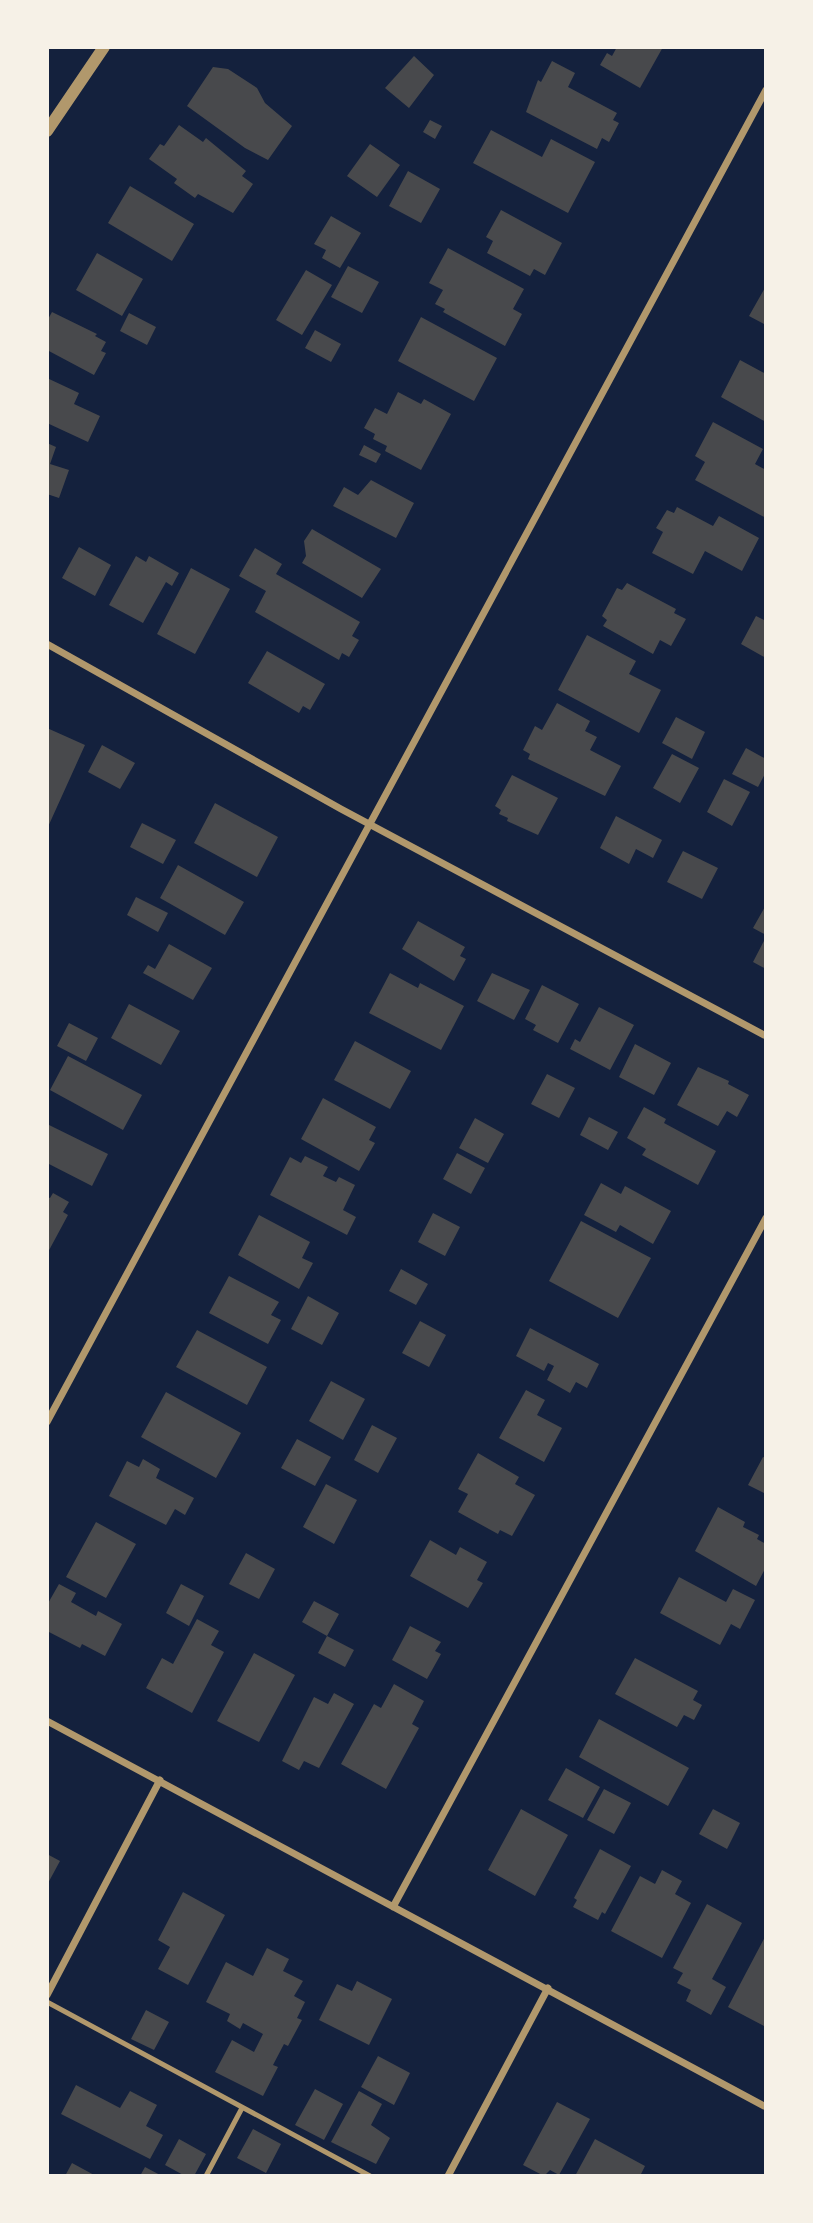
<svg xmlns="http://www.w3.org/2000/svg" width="813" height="2223" font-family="'Golos Text',sans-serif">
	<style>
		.building { fill: #48494c }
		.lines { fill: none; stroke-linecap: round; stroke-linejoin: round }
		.service { stroke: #b1986c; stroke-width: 5 }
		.minor { stroke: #b1986c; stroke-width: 7 }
		.tertiary { stroke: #b1986c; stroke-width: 12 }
	</style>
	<rect width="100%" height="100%" fill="#14213d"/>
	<path class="building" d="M617,47h46l-23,41 -40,-23 7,-12 5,3z
		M414,56l20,19 -25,33 -24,-20z
		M552,61l23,12 -7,14 49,26 -4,7 6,3 -10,19 -7,-4 -5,11 -71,-37 12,-32 3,2z
		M213,67l15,2 29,19 8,15 27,23 -24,34 -23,-12 -58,-42z
		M430,120l12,6 -7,13 -12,-7z
		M179,125l24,17 3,-4 40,33 -4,5 11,8 -20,29 -35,-19 -3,4 -21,-15 3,-4 -28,-20 11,-15 4,2z
		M491,130l51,27 9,-18 44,23 -27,51 -95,-50z
		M370,144l30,21 -23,32 -30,-21z
		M408,171l32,18 -19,34 -32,-17z
		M130,186l64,38 -22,37 -64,-38z
		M501,210l61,33 -17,32 -11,-6 -4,7 -43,-23 6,-12 -7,-4z
		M331,216l30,17 -21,35 -18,-10 4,-8 -12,-6z
		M448,248l76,41 -11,20 9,5 -17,32 -62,-34 2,-3 -10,-5 8,-14 -14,-7z
		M97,253l46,26 -21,37 -46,-26z
		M348,266l31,16 -17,31 -31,-16z
		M306,270l26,15 -30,50 -26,-15z
		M766,286v39l-17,-9z
		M52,312l45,22 -2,2 11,6 -5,9 5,2 -12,22 -47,-25v-29z
		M129,313l27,14 -9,18 -27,-14z
		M421,317l76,41 -23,43 -76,-40z
		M315,330l26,14 -10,18 -26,-14z
		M740,360l26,14v48l-45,-25z
		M47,378l32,15 -5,11 26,12 -12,26 -41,-19z
		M398,392l23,12 3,-5 27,15 -30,56 -36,-19 2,-5 -14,-7 2,-5 -11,-6 11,-20 12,6z
		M713,422l50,27 -8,15 11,6v48l-71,-38 10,-18 -10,-6z
		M47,443l9,4 -6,17 19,6 -10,28 -12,-4z
		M364,445l17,9 -5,9 -17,-8z
		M371,480l43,23 -18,35 -63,-32 11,-19 14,8z
		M677,507l36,19 6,-10 40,22 -17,33 -37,-20 -12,23 -41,-21 11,-21 -7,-4 11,-18 7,3z
		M312,529l69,40 -19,29 -60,-35 4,-7 -2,-15z
		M79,547l32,18 -16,31 -33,-18z
		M255,548l27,16 -6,10 84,48 -8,14 7,4 -10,17 -7,-4 -3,7 -84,-48 11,-21 -27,-15z
		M136,556l10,6 3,-6 30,17 -7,13 -6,-4 -23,41 -34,-18z
		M191,568l39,21 -35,65 -38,-20z
		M627,583l49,26 -2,4 12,6 -15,27 -11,-6 -7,14 -50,-28 4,-6 -5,-4 15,-28 5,2z
		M756,616l10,5v37l-25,-14z
		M587,635l49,26 -7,13 32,16 -22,43 -81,-43z
		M267,651l58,33 -15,26 -7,-4 -4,7 -51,-30z
		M557,703l33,18 -5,10 12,6 -7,13 31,16 -16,30 -77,-37 2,-5 -7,-4 12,-24 7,4z
		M676,717l29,15 -13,27 -30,-16z
		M47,728l38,17 -38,84z
		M102,745l33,18 -15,26 -32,-17z
		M746,748l20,11v13l-8,15 -26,-13z
		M672,754l27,14 -19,35 -27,-15z
		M512,775l46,23 -20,37 -31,-14 1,-3 -9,-4 2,-4 -6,-4z
		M724,779l26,13 -18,34 -25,-14z
		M215,803l63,34 -21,40 -63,-34z
		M616,816l46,24 -9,18 -17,-9 -7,15 -29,-16z
		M142,823l34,17 -13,24 -33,-17z
		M683,851l35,17 -16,31 -35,-17z
		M178,865l66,37 -19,33 -65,-37z
		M136,897l32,16 -10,19 -31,-17z
		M766,905v30l-13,-7z
		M418,921l47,26 -5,9 6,3 -12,22 -52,-32z
		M766,937v32l-13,-7z
		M169,944l43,24 -19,32 -50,-27 5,-8 7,4z
		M390,973l28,15 2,-5 44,23 -23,44 -72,-37z
		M492,973l38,17 -16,30 -37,-19z
		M542,985l37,19 -21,39 -25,-13 3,-5 -11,-6z
		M129,1004l51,27 -19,34 -50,-27z
		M599,1007l35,18 -24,45 -40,-21 5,-10 5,3z
		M69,1023l29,15 -12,23 -29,-15z
		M355,1041l56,30 -21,38 -56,-29z
		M635,1044l36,19 -17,32 -35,-18z
		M68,1056l74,39 -19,35 -73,-40z
		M698,1067l31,14 -1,3 21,11 -12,22 -10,-6 -9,15 -41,-21z
		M547,1074l28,14 -16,30 -28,-14z
		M323,1098l53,29 -7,13 6,3 -16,28 -58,-32z
		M644,1107l22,12 -2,4 52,28 -18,34 -56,-30 4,-6 -19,-11z
		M589,1117l29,15 -10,18 -28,-15z
		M475,1118l29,16 -16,29 -29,-15z
		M47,1124l61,30 -16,32 -45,-23z
		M457,1153l28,15 -14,26 -28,-15z
		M305,1156l23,11 -5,9 13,6 3,-5 16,8 -12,25 13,7 -9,18 -77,-40 20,-38 11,6z
		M601,1183l20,11 4,-8 46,25 -18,33 -33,-19 -4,7 -32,-17z
		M53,1193l16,9 -6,10 5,3 -21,39v-57l3,1z
		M433,1213l27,14 -15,29 -27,-14z
		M259,1215l51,27 -8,16 11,5 -14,26 -61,-34z
		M581,1221l70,37 -33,60 -69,-37z
		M401,1269l27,15 -12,21 -27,-14z
		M229,1276l50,26 -8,13 10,5 -13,24 -59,-31z
		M308,1296l31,17 -17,32 -31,-16z
		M420,1321l26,14 -17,32 -27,-14z
		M530,1328l69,36 -12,24 -11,-6 -6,11 -23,-13 7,-14 -6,-3 -4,8 -28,-15z
		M197,1330l70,37 -20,38 -71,-38z
		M331,1381l34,18 -22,41 -34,-19z
		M526,1390l19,10 -8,15 25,13 -18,34 -45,-24z
		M166,1392l75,41 -25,45 -75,-41z
		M372,1425l25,13 -19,35 -24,-13z
		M297,1439l34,18 -16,29 -34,-18z
		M478,1453l41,24 -4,7 20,11 -23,41 -12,-6 -2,4 -40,-22 10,-18 -10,-5z
		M763,1457l3,1v36l-18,-9z
		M143,1459l17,10 -4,9 38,20 -9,17 -10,-6 -9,16 -57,-29 18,-35 12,6z
		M326,1484l31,16 -23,44 -31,-17z
		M718,1507l27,15 -2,5 16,8 -2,4 9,5v23l-10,19 -61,-35z
		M96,1522l40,22 -30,54 -40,-21z
		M430,1540l26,15 4,-8 27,15 -10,18 6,3 -15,25 -58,-32z
		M246,1553l29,16 -16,30 -30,-15z
		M679,1577l47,25 7,-13 22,11 -15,29 -9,-5 -11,21 -60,-32z
		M59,1584l17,9 -5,9 25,14 2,-5 24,13 -17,32 -23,-12 -2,4 -33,-17v-26z
		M181,1584l23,12 -15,30 -23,-13z
		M314,1601l25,13 -12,22 -25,-14z
		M197,1619l22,12 -8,14 13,7 -32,61 -46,-25 16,-30 11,6z
		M410,1626l31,16 -6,9 6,3 -14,25 -35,-19z
		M327,1636l27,14 -9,17 -27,-14z
		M254,1653l41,22 -36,67 -42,-21z
		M635,1658l63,33 -5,9 9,5 -8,15 -10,-5 -7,12 -62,-33z
		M394,1684l30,17 -12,23 7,4 -33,61 -45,-25 33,-60 7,4z
		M334,1693l20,11 -35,64 -15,-7 -5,9 -17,-9 32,-64 14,7z
		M599,1719l90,49 -21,38 -89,-49z
		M566,1768l34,19 -17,31 -35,-18z
		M604,1789l27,14 -17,31 -27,-14z
		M521,1809l47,26 -33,61 -47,-26z
		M713,1809l27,14 -13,26 -28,-15z
		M600,1849l31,17 -26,48 -3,-2 -4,8 -25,-13 4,-7 -3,-2z
		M47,1854l13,7 -13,24z
		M662,1870l20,11 -7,13 16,9 -29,55 -51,-27 29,-55 15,8z
		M183,1892l42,23 -37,70 -30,-16 12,-22 -12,-7z
		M707,1904l35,19 -30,56 14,8 -15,28 -25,-14 5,-11 -14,-7 6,-10 -10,-5z
		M766,1935v92l-38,-20z
		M267,1948l22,11 -6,12 20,10 -9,15 11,6 -8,16 5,2 -14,26 -4,-2 -11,21 5,2 -15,29 -48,-24 17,-32 22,12 9,-18 -20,-11 -3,6 -13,-8 3,-7 -24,-12 20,-40 27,14z
		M357,1981l35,18 -23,46 -50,-25 18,-36 15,7z
		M146,2010l23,12 -15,28 -23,-11z
		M378,2056l32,17 -16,32 -33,-18z
		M76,2085l44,23 10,-17 27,14 -11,21 17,9 -13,24 -89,-45z
		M315,2089l28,15 -19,36 -29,-15z
		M359,2091l23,13 -11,21 19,13 -14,26 -45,-22z
		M557,2102l33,17 -31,56 -9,-5 -6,6 -21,-11z
		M253,2129l28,15 -15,29 -29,-15z
		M179,2139l27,15 -12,22h-9l-20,-11z
		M595,2139l50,27 -5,10h-65z
		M72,2163l24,13h-31z
		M145,2167l17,9h-22z"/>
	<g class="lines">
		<path class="service" d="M47,2002l323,174
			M206,2176l36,-68"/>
		<path class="minor" d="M47,644l294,165 425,227
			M47,1422l719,-1332
			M47,1721l719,386
			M393,1907l373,-689
			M47,1995l113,-215
			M448,2176l100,-188"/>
		<path class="tertiary" d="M47,131l57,-84"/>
	</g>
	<rect width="813" height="2223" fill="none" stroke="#f6f1e7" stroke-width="98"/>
</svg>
